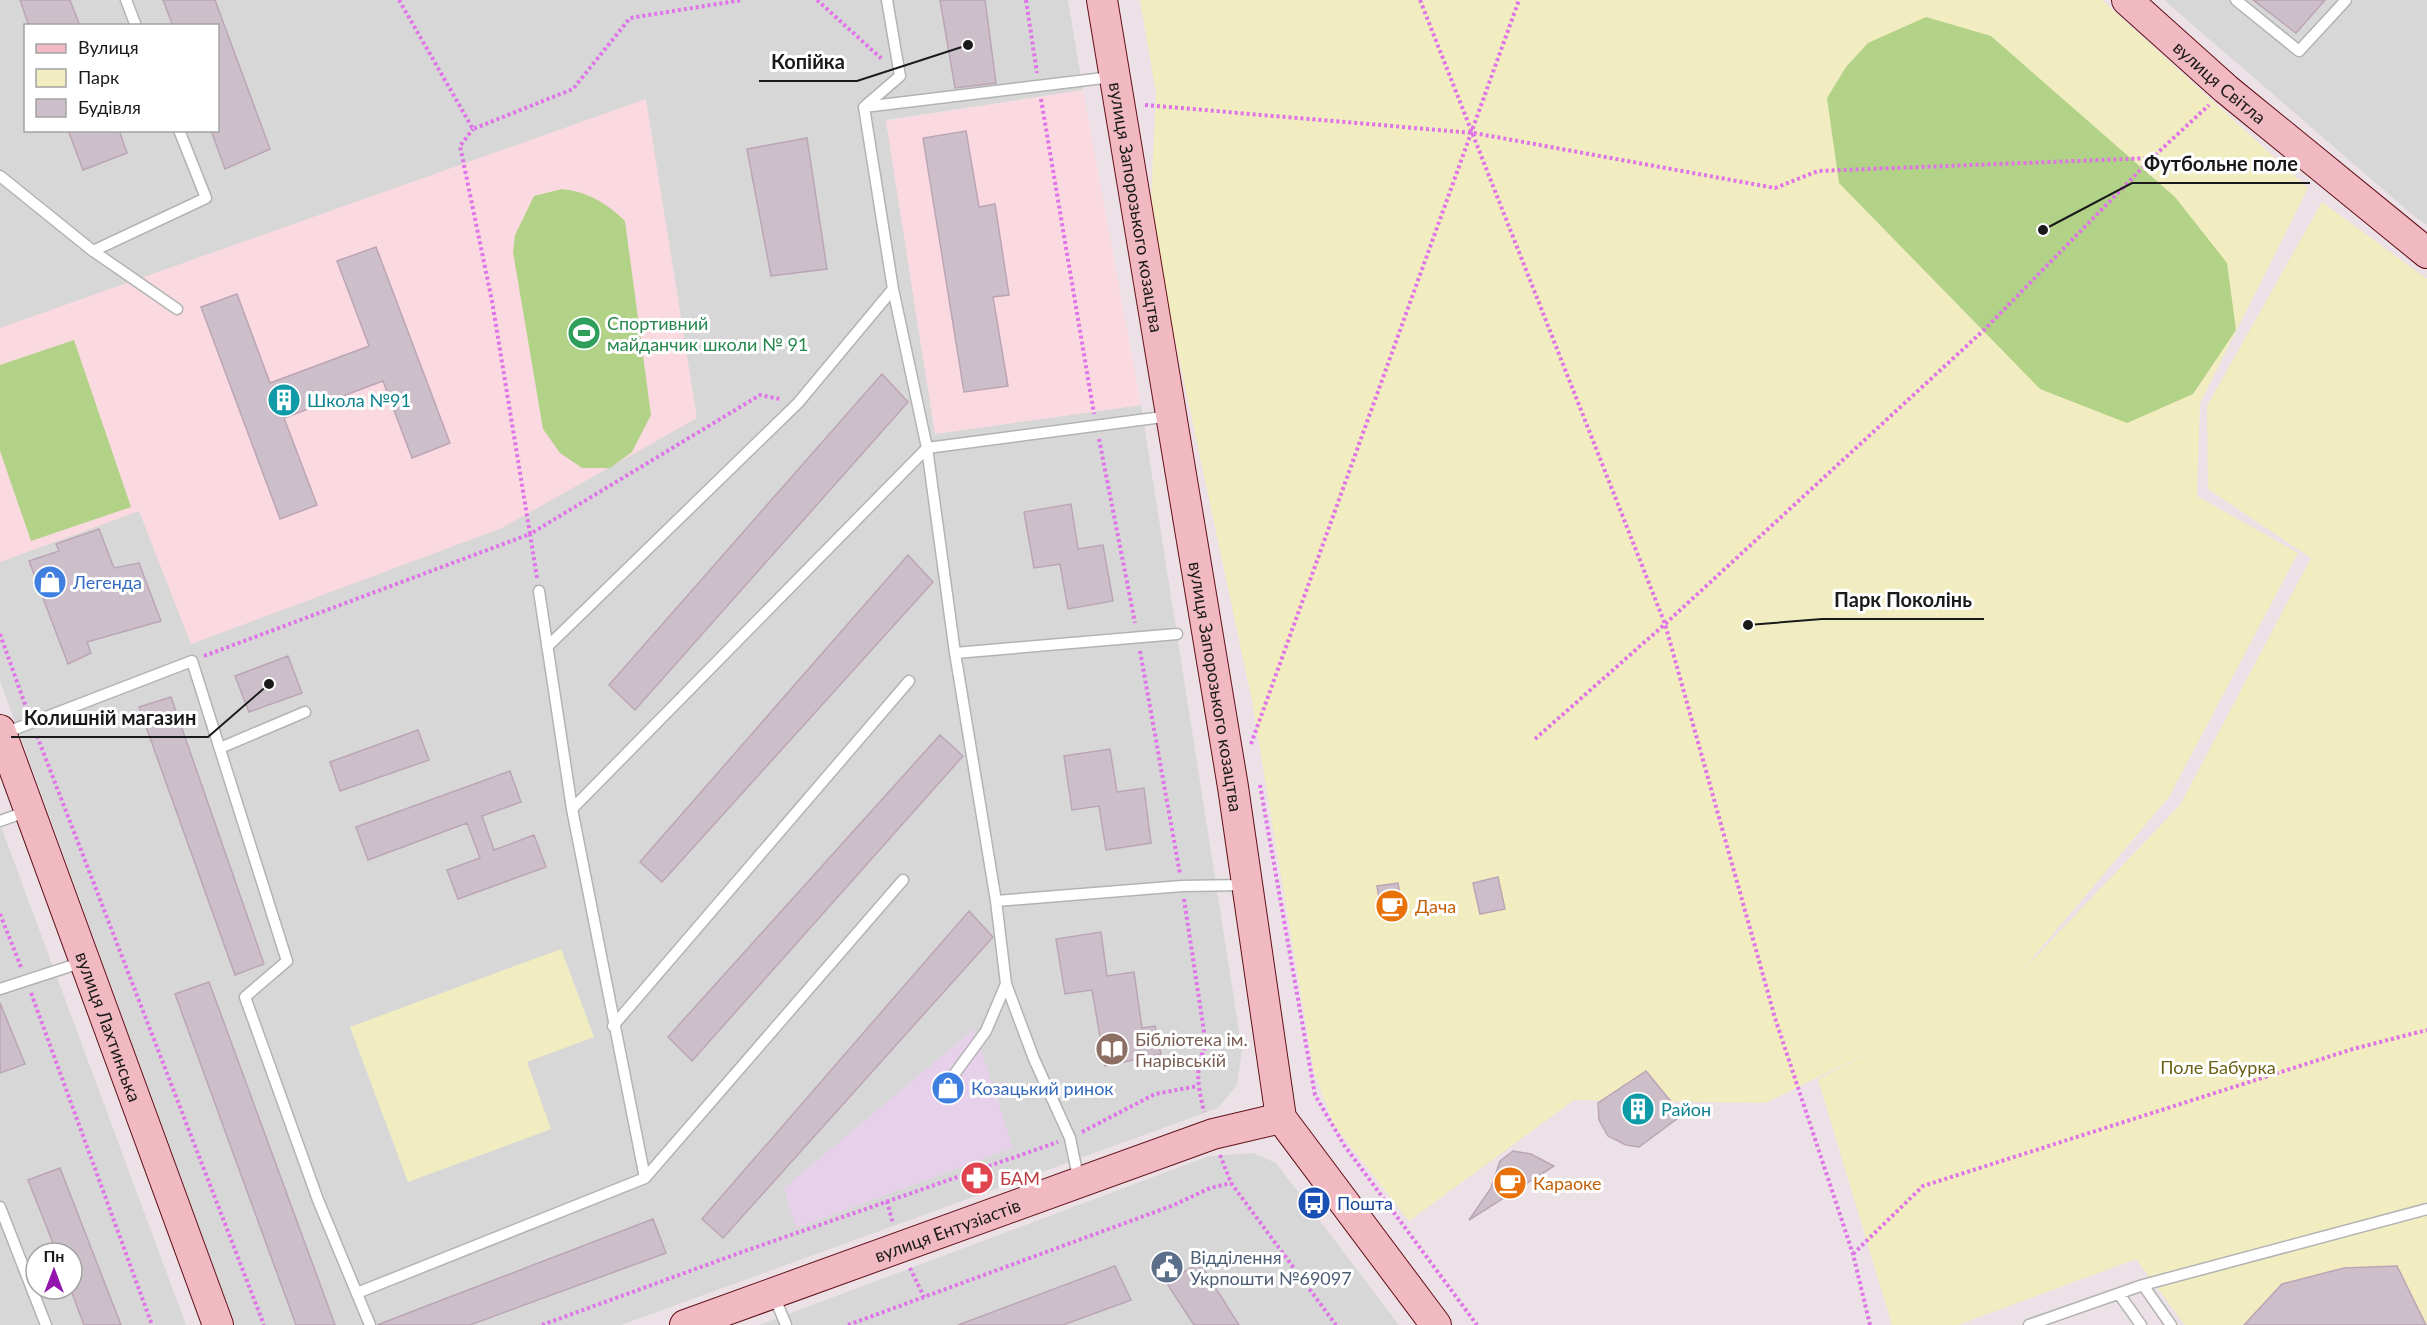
<svg xmlns="http://www.w3.org/2000/svg" width="2427" height="1325" font-family="Lato,sans-serif">
	<style>
		.residential { fill: #d8d7d8; fill-rule: evenodd }
		.commercial { fill: #e7d1ea }
		.education { fill: #fadae0 }
		.park { fill: #f2ecc1 }
		.pitch { fill: #b2d287 }
		.building { fill: #cdbfc9; stroke: #bba5b5; stroke-width: 1.5 }
		.lines { fill: none; stroke-linecap: round; stroke-linejoin: round }
		.lane-casing { stroke: #b3b3b3; stroke-width: 13 }
		.secondary-casing { stroke: #621017; stroke-width: 32 }
		.path { stroke: #df74e8; stroke-width: 4; stroke-dasharray: 3 3; stroke-linecap: butt }
		.lane { stroke: #fff; stroke-width: 10 }
		.secondary { stroke: #f1b9c1; stroke-width: 30 }
		.labels { text-anchor: middle; dominant-baseline: central; stroke-width: 6; stroke-linejoin: round; paint-order: stroke }
		.street-label { font-size: 18px; fill: #1a1a1a; stroke: #fff }
		.leisure-label { font-size: 18px; fill: #27864d; stroke: #fff; text-anchor: start }
		.culture-label { font-size: 18px; fill: #0d838f; stroke: #fff; text-anchor: start }
		.shop-label { font-size: 18px; fill: #366cbe; stroke: #fff; text-anchor: start }
		.food-label { font-size: 18px; fill: #c56008; stroke: #fff; text-anchor: start }
		.education-label { font-size: 18px; fill: #785e54; stroke: #fff; text-anchor: start }
		.park-label { font-size: 18px; fill: #6a6117; stroke: #fff }
		.health-label { font-size: 18px; fill: #be3a42; stroke: #fff; text-anchor: start }
		.transit-label { font-size: 18px; fill: #164399; stroke: #fff; text-anchor: start }
		.service-label { font-size: 18px; fill: #4e5e75; stroke: #fff; text-anchor: start }
		.leader { fill: none; stroke: #1a1a1a; stroke-width: 2 }
		.callout-dot { fill: #1a1a1a; stroke: #fff; stroke-width: 2 }
		.callout-label { font-size: 20px; text-anchor: middle; font-weight: bold; fill: #1a1a1a; stroke: #fff; stroke-width: 6; stroke-linejoin: round; paint-order: stroke }
	</style>
	<rect width="100%" height="100%" fill="#ebe1e6"/>
	<path class="residential" d="M0,0h1068l15,90 -197,30 49,314 206,-29 101,645 -5,35 -19,23 -597,217h-386l-235,-644zM26,26h192v104h-192z
		M2164,0h263v225l-13,-9z
		M0,824l186,501h-186zM36,1253h36v36h-36z
		M1253,1153l23,10 123,162h-640l450,-169z"/>
	<path class="commercial" d="M974,1029l39,119 -217,80 -12,-40z"/>
	<path class="education" d="M1083,90l58,315 -206,29 -49,-313z
		M646,99l51,319 -195,110 -311,116 -52,-133 -139,51v-234z"/>
	<path class="park" d="M1140,0h962l206,188 -108,215 -3,93 101,57 -129,244 -149,176 160,-168 131,-247 -103,-69 -1,-83 115,-204 105,77v1046h-242l-49,-66 -178,66h-66l-74,-246 60,-31 -113,55 -191,-3 -165,121 -75,-96 -20,-53 -63,-376 -101,-474 6,-129z
		M561,949l33,88 -67,25 24,67 -143,53 -58,-155z"/>
	<path class="pitch" d="M1926,17l65,19 184,161 52,66 9,67 -43,64 -66,29 -87,-34 -201,-206 -12,-85 19,-31 22,-24z
		M562,189c27,3 44,14 63,32l26,194 -19,37 -22,16h-28l-22,-15 -17,-24 -30,-177 2,-17 19,-39z
		M74,340l57,167 -100,34 -31,-90v-86z"/>
	<path class="building" d="M20,0h50l10,26h-51z
		M163,0h52l55,149 -45,20 -14,-39h7v-104h-45z
		M940,0h45l11,83 -41,5z
		M2253,0h72l-29,33z
		M68,130h51l8,23 -44,17z
		M966,131l13,76 16,-3 14,91 -16,2 15,89 -44,6 -41,-254z
		M807,138l20,131 -56,7 -24,-127z
		M376,247l74,196 -38,15 -29,-77 -99,37 33,87 -37,14 -79,-212 36,-13 33,89 99,-37 -32,-85z
		M882,374l26,28 -273,308 -26,-25z
		M1071,504l7,45 25,-4 10,56 -45,8 -8,-45 -26,4 -10,-56z
		M99,529l15,39 25,-5 22,58 -74,21 4,11 -23,11 -39,-103 30,-10 -3,-7z
		M908,555l25,27 -271,300 -22,-20z
		M288,656l14,37 -53,19 -14,-36z
		M171,697l93,267 -29,11 -96,-268z
		M418,730l11,30 -89,31 -10,-29z
		M940,735l23,21 -271,305 -24,-24z
		M1110,749l7,43 27,-4 7,55 -45,7 -7,-44 -27,4 -8,-54z
		M510,771l11,31 -39,14 12,34 40,-15 12,32 -88,32 -11,-29 33,-12 -13,-35 -99,37 -12,-33z
		M1498,877l7,32 -25,5 -7,-31z
		M1398,883l3,18 -21,3 -3,-18z
		M969,911l24,26 -270,301 -21,-19z
		M1101,932l6,44 27,-4 8,56 13,-2 6,28 -56,12 -13,-76 -27,4 -9,-55z
		M209,982l126,343h-39l-121,-331z
		M0,1003l25,61 -25,9z
		M1646,1071l36,44 -43,32 -13,-2 -18,-9 -9,-16 -1,-17z
		M1513,1151l18,3 23,12 -85,54 22,-32 9,-27z
		M60,1168l61,157h-37l-12,-32v-40h-15l-29,-73z
		M653,1219l13,34 -196,72h-93z
		M1200,1263l39,62h-45l-28,-43z
		M1115,1266l16,34 -68,25h-105z
		M2397,1266l29,59h-182l38,-41 62,-16z"/>
	<g class="lines">
		<defs>
			<path id="lane" d="M126,0l10,26
				M887,0l13,76 -36,31 248,-30
				M2236,0l63,51 47,-51
				M0,176l93,75 113,-53 -27,-68
				M93,251l84,58
				M539,591l33,218 73,369
				M547,647l251,-244 95,-114
				M955,653l222,-19
				M2,734l190,-73 95,300 -42,36 73,203 52,125
				M220,748l85,-36
				M572,809l355,-361 -34,-159 -29,-182
				M0,821l28,-10
				M996,901l186,-15 62,-1
				M0,989l83,-27
				M613,1026l296,-345
				M945,1087l41,-56 20,-47
				M1079,1182l-9,-44 -36,-79 -28,-75 -10,-83 -41,-248 -28,-205 243,-32
				M0,1207l46,118
				M2143,1285l28,40
				M357,1293l288,-115 258,-298
				M2119,1294l22,31
				M774,1296l12,29
				M2029,1325l114,-40 284,-76"/>
			<g id="secondary">
				<path id="s1" d="M1102,0l131,787 48,331 155,207"/>
				<path id="s2" d="M2127,0l99,89 201,164"/>
				<path id="s3" d="M0,730l218,595"/>
				<path id="s4" d="M685,1325l528,-191 68,-16"/>
			</g>
		</defs>
		<use href="#lane" class="lane-casing"/>
		<use href="#secondary" class="secondary-casing"/>
		<path class="path" d="M399,0l74,129 100,-40 57,-71 112,-18
			M817,0l66,60
			M1026,0l11,73
			M1420,0l245,624 110,394 78,236 17,71
			M1041,99l53,315
			M1145,105l329,28 301,55 43,-17 334,-13
			M1099,439l36,184
			M537,578l-7,-44 230,-139 20,4
			M0,634l27,76
			M1140,651l40,223
			M204,656l326,-122 -38,-233 -32,-155 13,-17
			M37,736l227,589
			M1535,739l130,-115 320,-295 167,-171 57,-53
			M1251,744l268,-744
			M1260,785l55,310 29,50 133,180
			M1184,899l22,146c-12,25 -8,40 -2,67
			M0,914l21,53
			M31,993l121,332
			M1082,1132l73,-38 43,-8
			M1220,1155l11,28 105,142
			M887,1201l6,23
			M1853,1254l70,-68 430,-137 74,-19
			M910,1268l14,29
			M542,1325l200,-73 316,-110
			M848,1325l326,-120 36,-17 21,-5"/>
		<use href="#lane" class="lane"/>
		<use href="#secondary" class="secondary"/>
	</g>
	<defs>
		<symbol id="stadium-disc" viewBox="-11 -11 22 22"><circle r="9.5" fill="#2e9e5b" stroke="#fff"/><path d="M0-5a6.5 5 0 1 0 0 10a6.5 5 0 1 0 0-10ZM-3.5-1.8h7v3.6h-7Z" fill="#fff"/></symbol>
		<symbol id="building-disc" viewBox="-11 -11 22 22"><circle r="9.5" fill="#0f9aa8" stroke="#fff"/><path d="M-4-6H4V6H1V3H-1V6H-4ZM-2.5-4.3h1.7v1.8h-1.7ZM.8-4.3h1.7v1.8H.8ZM-2.5-1h1.7V.8h-1.7ZM.8-1h1.7V.8H.8Z" fill="#fff"/></symbol>
		<symbol id="shop-disc" viewBox="-11 -11 22 22"><circle r="9.5" fill="#3f7fe0" stroke="#fff"/><path d="M-5-2.5h2.3a2.7 3.5 0 0 1 5.4 0H5L5.5 6h-11ZM-1.5-2.5h3a1.5 2.3 0 0 0-3 0Z" fill="#fff"/></symbol>
		<symbol id="cafe-disc" viewBox="-11 -11 22 22"><circle r="9.5" fill="#e8710a" stroke="#fff"/><path d="M-5.5-4.5H6V0H3Q3 3.5 0 3.5H-2.5Q-5.5 3.5-5.5 0ZM3-3.2v2h1.7v-2ZM-6 4.5H4V6H-6Z" fill="#fff"/></symbol>
		<symbol id="library-disc" viewBox="-11 -11 22 22"><circle r="9.5" fill="#8d6e63" stroke="#fff"/><path d="M-6-4Q-3-5.5-.7-3.5V5Q-3 3-6 4ZM6-4Q3-5.5 .7-3.5V5Q3 3 6 4Z" fill="#fff"/></symbol>
		<symbol id="pharmacy-disc" viewBox="-11 -11 22 22"><circle r="9.5" fill="#e0444e" stroke="#fff"/><path d="M-2-6h4v4h4v4h-4v4h-4v-4h-4v-4h4Z" fill="#fff"/></symbol>
		<symbol id="bus-disc" viewBox="-11 -11 22 22"><circle r="9.5" fill="#1a4fb4" stroke="#fff"/><path d="M-5-6H5V4H4V6H2V4H-2V6H-4V4H-5ZM-3.5-4V0h7V-4ZM-3.5 1.2v1.5H-2V1.2ZM2 1.2v1.5H3.5V1.2Z" fill="#fff"/></symbol>
		<symbol id="civic-disc" viewBox="-11 -11 22 22"><circle r="9.5" fill="#5c6f8a" stroke="#fff"/><path d="M-.6-6.5H3V-4.5H.6V-3L4-1V1h2V6H-6V1h2V-1L-.6-3ZM-1.2 2.5V6h2.4V2.5Z" fill="#fff"/></symbol>
	</defs>
	<g fill-rule="evenodd">
		<use href="#stadium-disc" x="565" y="314" width="38" height="38"/>
		<use href="#building-disc" x="265" y="381" width="38" height="38"/>
		<use href="#shop-disc" x="31" y="563" width="38" height="38"/>
		<use href="#cafe-disc" x="1373" y="887" width="38" height="38"/>
		<use href="#library-disc" x="1093" y="1030" width="38" height="38"/>
		<use href="#shop-disc" x="929" y="1069" width="38" height="38"/>
		<use href="#building-disc" x="1619" y="1090" width="38" height="38"/>
		<use href="#pharmacy-disc" x="958" y="1159" width="38" height="38"/>
		<use href="#cafe-disc" x="1491" y="1164" width="38" height="38"/>
		<use href="#bus-disc" x="1295" y="1184" width="38" height="38"/>
		<use href="#civic-disc" x="1148" y="1248" width="38" height="38"/>
	</g>
	<g class="labels">
		<g class="street-label">
			<text stroke="none"><textPath href="#s2" startOffset="124">вулиця Світла</textPath></text>
			<text stroke="none"><textPath href="#s1" startOffset="210">вулиця Запорозького козацтва</textPath></text>
			<text stroke="none"><textPath href="#s1" startOffset="696">вулиця Запорозького козацтва</textPath></text>
			<text stroke="none"><textPath href="#s3" startOffset="316">вулиця Лахтинська</textPath></text>
			<text stroke="none"><textPath href="#s4" startOffset="279">вулиця Ентузіастів</textPath></text>
		</g>
		<g class="leisure-label">
			<text x="607" y="323">Спортивний<tspan x="607" dy="21">майданчик школи № 91</tspan></text>
		</g>
		<g class="culture-label">
			<text x="307" y="400">Школа №91</text>
			<text x="1661" y="1109">Район</text>
		</g>
		<g class="shop-label">
			<text x="73" y="582">Легенда</text>
			<text x="971" y="1088">Козацький ринок</text>
		</g>
		<g class="food-label">
			<text x="1415" y="906">Дача</text>
			<text x="1533" y="1183">Караоке</text>
		</g>
		<g class="education-label">
			<text x="1135" y="1039">Бібліотека ім.<tspan x="1135" dy="21">Гнарівській</tspan></text>
		</g>
		<g class="park-label">
			<text x="2218" y="1067">Поле Бабурка</text>
		</g>
		<g class="health-label">
			<text x="1000" y="1178">БАМ</text>
		</g>
		<g class="transit-label">
			<text x="1337" y="1203">Пошта</text>
		</g>
		<g class="service-label">
			<text x="1190" y="1257">Відділення<tspan x="1190" dy="21">Укрпошти №69097</tspan></text>
		</g>
	</g>
	<path class="leader" d="M968 45L857 81H759M2043 230L2132 183H2310M1748 625L1822 619H1984M269 684L208 737H11"/>
	<g class="callout-dot">
		<circle cx="968" cy="45" r="6"/>
		<circle cx="2043" cy="230" r="6"/>
		<circle cx="1748" cy="625" r="6"/>
		<circle cx="269" cy="684" r="6"/>
	</g>
	<g class="callout-label">
		<text x="808" y="69">Копійка</text>
		<text x="2221" y="171">Футбольне поле</text>
		<text x="1903" y="607">Парк Поколінь</text>
		<text x="110" y="725">Колишній магазин</text>
	</g>
	<rect x="24" y="24" width="195" height="108" fill="#ffffff" stroke="#a3a3a3" stroke-width="1.5"/>
	<rect x="36" y="44" width="30" height="9" fill="#f1b9c1" stroke="#a3a3a3" stroke-width="1.5"/>
	<text x="78" y="54" font-size="18" fill="#1a1a1a">Вулиця</text>
	<rect x="36" y="69" width="30" height="18" fill="#f2ecc1" stroke="#a3a3a3" stroke-width="1.5"/>
	<text x="78" y="84" font-size="18" fill="#1a1a1a">Парк</text>
	<rect x="36" y="99" width="30" height="18" fill="#cdbfc9" stroke="#a3a3a3" stroke-width="1.5"/>
	<text x="78" y="114" font-size="18" fill="#1a1a1a">Будівля</text>
	<g transform="translate(54 1271)"><circle r="28" fill="#ffffff" stroke="#a3a3a3" stroke-width="1.5"/>
	<path d="M0-4.5L10 22L0 15L-10 22Z" fill="#9216ae"/>
	<text y="-9" font-size="16" font-weight="bold" text-anchor="middle" fill="#1a1a1a">Пн</text>
	</g>
</svg>
